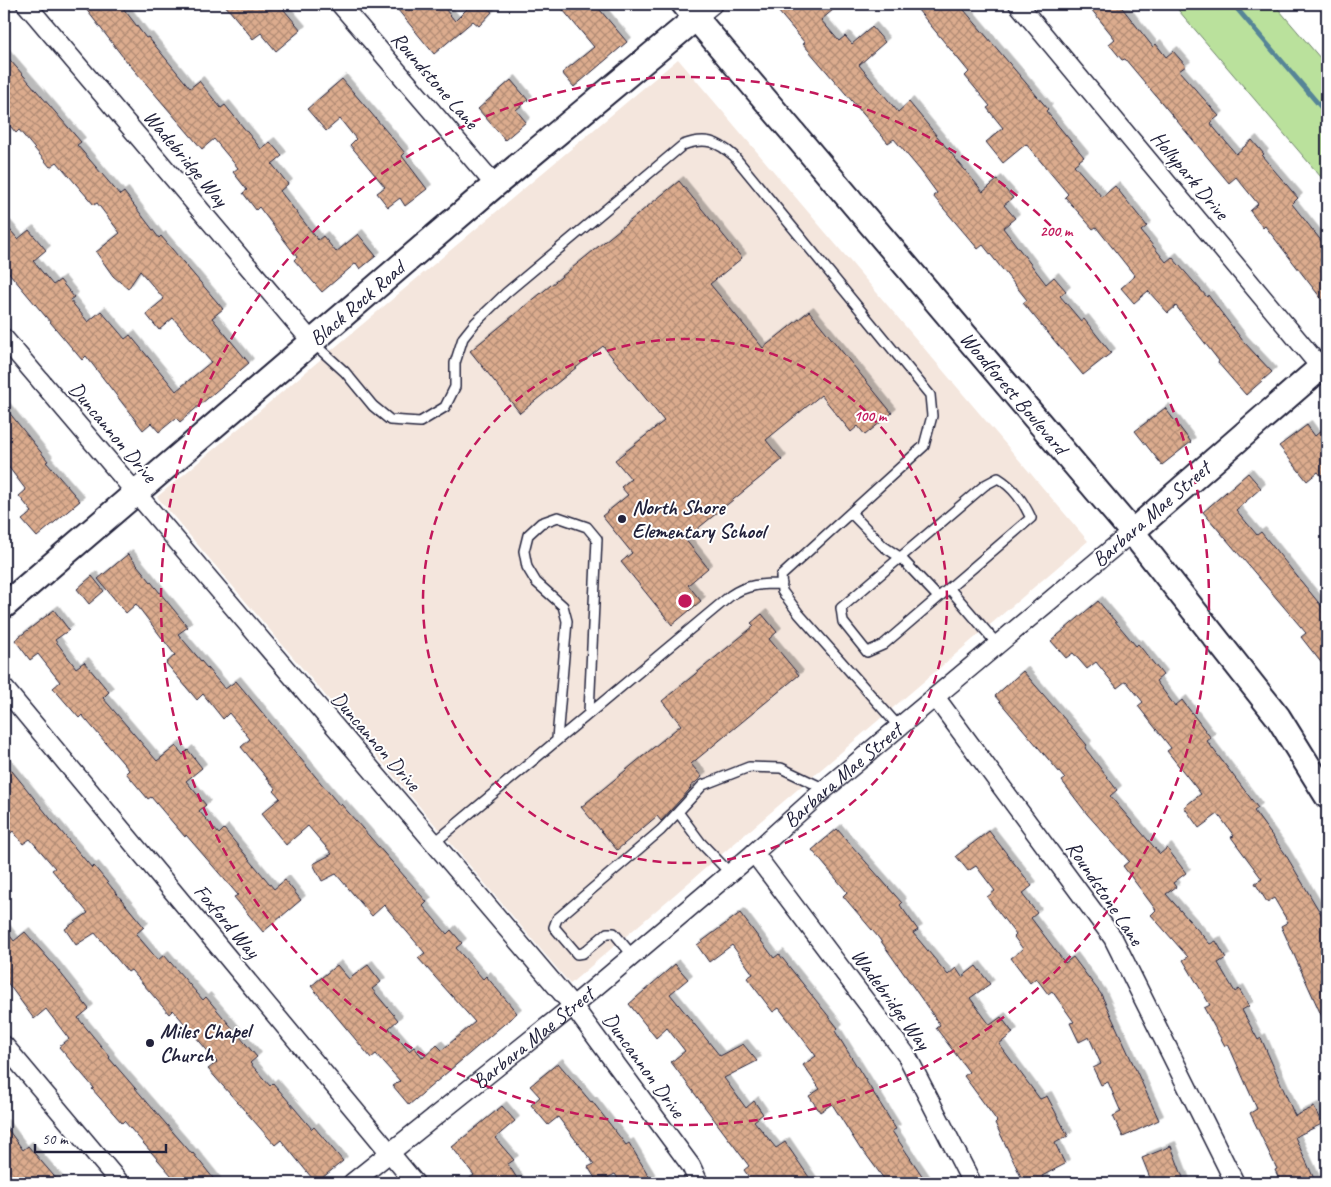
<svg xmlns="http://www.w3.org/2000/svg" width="1331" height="1187" font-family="Caveat,sans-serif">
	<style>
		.built { fill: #f4e6dd }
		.grass { fill: #bae19c; stroke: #6e826c }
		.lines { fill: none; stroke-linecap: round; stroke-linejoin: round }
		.stream { stroke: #568597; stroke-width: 5 }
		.building { fill: url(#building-cross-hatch); stroke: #22223b; filter: url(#shadow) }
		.lane-casing { stroke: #22223b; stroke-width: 12 }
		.street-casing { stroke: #22223b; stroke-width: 21 }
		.secondary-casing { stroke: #22223b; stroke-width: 28 }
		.lane { stroke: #fff; stroke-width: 9 }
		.street { stroke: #fff; stroke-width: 18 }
		.secondary { stroke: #fff; stroke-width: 24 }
		.ring { fill: none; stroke: #c2185b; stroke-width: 2.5; stroke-dasharray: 9 6 }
		.poi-dot { fill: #22223b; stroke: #fff; stroke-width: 2 }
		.labels { text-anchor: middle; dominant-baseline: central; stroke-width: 4; stroke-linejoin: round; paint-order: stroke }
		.street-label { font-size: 21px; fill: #22223b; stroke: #fff }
		.poi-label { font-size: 21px; font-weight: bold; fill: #22223b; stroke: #fff; text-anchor: start }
		.centre { fill: #c2185b; stroke: #fff; stroke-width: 2.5 }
		.ring-label { font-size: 15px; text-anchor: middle; font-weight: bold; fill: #c2185b; stroke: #fff; stroke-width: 4; stroke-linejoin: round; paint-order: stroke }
	</style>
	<defs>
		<pattern id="building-cross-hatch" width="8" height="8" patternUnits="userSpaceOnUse" patternTransform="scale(1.25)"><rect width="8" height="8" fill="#dcac8e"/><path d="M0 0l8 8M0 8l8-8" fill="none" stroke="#b28c75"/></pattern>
		<filter id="shadow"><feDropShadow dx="4.5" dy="-4.5" stdDeviation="0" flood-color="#0004"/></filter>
	</defs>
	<rect width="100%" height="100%" fill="#fff"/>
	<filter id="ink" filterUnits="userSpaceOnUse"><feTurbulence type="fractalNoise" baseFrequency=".02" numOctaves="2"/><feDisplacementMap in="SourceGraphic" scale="10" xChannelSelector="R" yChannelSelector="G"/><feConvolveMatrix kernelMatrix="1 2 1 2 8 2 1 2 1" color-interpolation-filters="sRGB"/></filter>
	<g filter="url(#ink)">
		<path class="built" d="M678,59l410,482 -518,443 -413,-487z"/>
		<path class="grass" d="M1173,4h101l53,62v118z"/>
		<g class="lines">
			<path class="stream" d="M1233,4l94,110"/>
		</g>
		<path class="building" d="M82,4h38l26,34 2,-1 42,51 9,-7 22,27 4,-3 36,44 9,-7 12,14 -10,8 16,20 -8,7 38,49 5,-4 13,16 22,-18 18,22 -16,13 -4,-6 -34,29 -28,-32 3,-3 -38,-50 -3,3 -13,-17 4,-3 -14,-18 5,-4 -24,-29 -12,10 -79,-92z
			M224,4h55l22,26 -25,21 -15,-18 -8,6z
			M393,4h48l14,17 17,-17h11l9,8 -13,14 -6,-5 -39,33z
			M558,4h37l32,38 -53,45 -12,-14 32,-26z
			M772,4h68l-19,16 18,21 6,-5 7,8 20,-17 13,15 -26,23 39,47 11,-10 74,90 14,-12 16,18 -9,7 11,13 -12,10 43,56 8,-7 12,14 -6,5 21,25 3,-2 27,34 -28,22 -60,-72 4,-3 -44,-55 -5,4 -45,-53 4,-3 -17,-23 -26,-31 -6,4 -85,-99 2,-1z
			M913,4h46l89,105 -2,2 38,46 -10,8 28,32 13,-11 32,40 -6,5 25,31 6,-5 35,40 1,-2 35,46 29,31 -26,23 -28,-32 1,-2 -43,-55 -8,7 -20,-22 -14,12 -13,-15 14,-12 -39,-49 -3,2 -28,-32 3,-3 -42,-50 -23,19 -17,-21 17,-14 -16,-20 3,-2 -25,-30 4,-4z
			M1087,4h32l34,43 3,-3 10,13 7,-6 13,15 -7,5 40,45 -9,7 26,31 16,-14 12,14 -2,2 36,42 -6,6 35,44v58l-62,-80 -2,2 -13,-17 8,-7 -22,-27 -7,6 -104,-124 -3,1 -13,-16 6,-5z
			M4,53l77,89 -4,3 43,50 4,-3 35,46 2,-2 62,73 -11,9 37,45 -69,59 -4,-4 -17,14 -8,-9 -8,7 -57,-74 -4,4 -78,-93v-44l14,16 11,-9 17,20 -13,11 20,24 7,-5 14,17 -4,3 18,22 13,-11 24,28 5,-4 46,56 35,-29 -38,-44 -14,12 -13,-16 18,-15 -24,-28 -12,18 -15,-13 -17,-24 24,-19 -23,-30 -3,2 -37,-43 -7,5 -31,-37 -3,3 -12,-14z
			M342,79l63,74 -3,3 25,33 -22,17 -5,-8 -12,9 -11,-14 8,-6 -35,-42 6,-6 -16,-20 -14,12 -19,-22z
			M511,80l17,20 -12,10 10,12 -21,18 -27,-31z
			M679,181l63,77 -32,26 53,64 46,-37 83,102 -27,22 -7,-9 -7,6 -30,-37 -55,45 16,20 -97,79 23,29 -20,17 13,16 -29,24 -51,-63 11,-9 -30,-37 26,-21 -7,-8 10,-8 -16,-19 49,-39 -61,-75 -83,67 -50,-62z
			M4,406l44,55 -2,1 34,39 -43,36 -15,-17 10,-8 -13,-16 7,-6 -22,-29z
			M1165,408l26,34 -29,23 -27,-34z
			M1307,425l8,11 7,-6 5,8v45l-9,-11 -11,9 -28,-35z
			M1248,473l13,15 -25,22 21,25 4,-3 66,81v57l-26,-33 5,-4 -103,-121z
			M128,554l60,73 -10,7 47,55 11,-8 104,125 1,-2 86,98 -4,4 24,28 4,-4 11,13 -6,5 27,31 3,-3 31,37 -108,92 -16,-19 7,-5 -24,-27 -5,4 -60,-72 26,-21 12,14 19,-14 13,17 -9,7 26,31 -9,8 20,23 5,-4 9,11 14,-13 5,5 33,-28 -57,-64 7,-5 -41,-48 -12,11 -36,-42 -14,7 -9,-17 19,-10 -24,-28 -22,19 -25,-31 19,-16 -6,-7 2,-2 -35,-42 9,-8 -21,-26 -6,6 -20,-25 -6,6 -31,-37 9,-8 -39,-51 -10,9 -28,-34z
			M92,576l12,15 -15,13 -12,-15z
			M1098,601l38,45 2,-2 25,31 -7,6 19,25 7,-6 29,38 -4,3 51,67 -4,3 30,41 43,72v104l-46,-102 7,-4 -14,-24 -7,4 -12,-19 7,-4 -31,-42 3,-1 -16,-22 -19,14 -15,-21 17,-13 -34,-43 4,-3 -33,-42 5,-4 -17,-21 -9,7 -21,-26 -9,7 -14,-16 -7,5 -15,-17z
			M54,610l15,20 -14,10 21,28 8,-6 25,30 -6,6 54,63 19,-15 7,9 5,-5 14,18 -16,13 20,24 -7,6 20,23 5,-5 50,60 11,-9 16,20 -38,32 -29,-35 4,-2 -52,-60 -1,2 -34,-40 -3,2 -22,-26 3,-3 -47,-55 -3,3 -26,-30 7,-6 -22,-28 -8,6 -15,-20z
			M762,614l15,18 -8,7 30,36 -108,89 11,13 -12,10 1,1 -30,33 -4,-5 -40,34 -36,-43 100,-82 -19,-24 92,-75 -3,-3z
			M1023,671l64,74 -2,3 32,42 -7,6 50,58 7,-6 19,25 -13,10 3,4 -10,7 44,50 6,-3 10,17 -8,5 17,29 4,-3 10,17 -7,4 16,30 3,-2 34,78 19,-9 8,17 -27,13 21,46h-35l-6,-13 2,-1 -27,-56 7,-4 -29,-65 -3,2 -21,-38 6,-3 -27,-45 5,-3 -37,-42 5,-5 -33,-44 6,-5 -42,-47 -25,-33 3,-2 -70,-83z
			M4,761l50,62 38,45 2,-2 50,61 -8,7 22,26 6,-5 39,45 3,-3 51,60 -7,6 20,23 3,-3 39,46 2,-2 29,34 -27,22 -35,-43 -6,5 -67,-76 9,-7 -44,-52 -4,4 -38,-44 -3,2 -33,-39 -19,12 -11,-16 23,-16 -36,-43 3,-2 -25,-29 -7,5 -10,-13 -9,8z
			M837,829l65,74 -2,2 18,25 -5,3 35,42 8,-7 6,9 14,-11 14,18 -20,14 20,27 11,-8 12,16 -14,11 41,55 7,-3 21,40 -13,7 10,21 -23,12 3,7h-21l-29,-60 2,-2 -33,-45 5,-4 -33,-44 4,-3 -62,-88 -35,-41 4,-4 -35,-42z
			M989,831l43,55 -10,8 15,19 -6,5 34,45 8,-6 28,37 58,126 -36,17 -10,-21 8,-4 -13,-30 -7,3 -8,-17 8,-4 -12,-27 -10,5 -9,-19 4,-1 -22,-31 -4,3 -12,-16 -6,5 -19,-25 12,-9 -9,-12 2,-2 -29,-38 8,-6 -19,-25 -8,5 -12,-15z
			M740,913l34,45 5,-4 59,74 -3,3 61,98 -4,2 35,52h-40l-25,-34 -1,1 -29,-46 -12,8 -11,-16 11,-7 -17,-24 13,-9 -37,-48 -6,4 -26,-34 6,-4 -21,-29 -23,17 -12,-17z
			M4,928l10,13 11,-9 30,34 34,43 -11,9 32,39 -1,1 83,96 1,-1 24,30h-39l-54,-62 -2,2 -30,-34 2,-1 -35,-41 10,-8 -23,-30 -12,10 -30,-41z
			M675,964l13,15 -18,15 50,62 23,-12 14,17 -33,17 22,30 8,-7 9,13 -9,7 22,27 9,-6 28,41h-60l-9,-13 5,-4 -78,-104 14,-11 -18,-23 -11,10 -27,-34z
			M558,1063l33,39 1,-1 34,44 3,-2 24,40h-32l-6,-9 -17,9 -10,-16 6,-3 -36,-47 -10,8 -17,-20 9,-8 -10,-11z
			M502,1106l13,15 -20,17 19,22 -6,4 12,19h-56l10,-8 -22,-28z
			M4,1124l19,26 5,-4 32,37h-45l-11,-13z
			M1171,1146l14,37h-33l-10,-25z"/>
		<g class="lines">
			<defs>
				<path id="lane" d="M312,342l33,30 28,34 17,14 30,2 25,-15 10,-20v-24l8,-25 12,-15 31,-30 177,-148c22,-8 34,-4 51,11l196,239 2,21 -8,30 -143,130 1,15 17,23 101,114
					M998,478c16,10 25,23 33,40l-148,127 -16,7 -24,-30 -2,-14 144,-123z
					M851,513l32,33 18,12 37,39
					M949,588l49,57
					M557,739l10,-118 -4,-15 -27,-24 -9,-15 -3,-16 4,-16 13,-12 17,-6 29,10 10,12 -8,173
					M434,843l296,-247c17,-12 32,-12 52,-12
					M730,873l-29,-30 -23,-31 25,-27 46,-18 32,1 44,21
					M633,956l-19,-23h-7l-24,20 -6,1 -23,-27 3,-8 104,-89 17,-18"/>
				<g id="street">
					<path d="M26,4l286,338"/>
					<path d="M340,4l155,181"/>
					<path d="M1018,4l309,371"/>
					<path d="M696,18l17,-14"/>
					<path d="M4,338l569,668 118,160 8,17"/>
					<path d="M4,688l411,495"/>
					<path d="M936,698l177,240 122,245"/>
					<path d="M754,853l153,203 65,127"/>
					<path d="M4,1045l116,138"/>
					<path id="s1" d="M352,1183l221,-177 181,-153 71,-64 307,-257"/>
				</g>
				<g id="secondary">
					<path id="s2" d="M684,4l448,528 146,185 49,79"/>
					<path d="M1132,532l195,-170"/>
					<path id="s3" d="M4,606l491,-421 201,-167"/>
				</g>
			</defs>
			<use href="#lane" class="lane-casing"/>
			<use href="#street" class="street-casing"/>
			<use href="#secondary" class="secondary-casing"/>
			<use href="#lane" class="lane"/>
			<use href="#street" class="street"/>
			<use href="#secondary" class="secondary"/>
		</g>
	</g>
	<g class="ring">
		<circle cx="685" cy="601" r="262"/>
		<circle cx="685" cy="601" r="524"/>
	</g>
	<g class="poi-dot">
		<circle cx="622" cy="519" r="5"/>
		<circle cx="150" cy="1043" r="5"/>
	</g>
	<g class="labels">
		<g class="street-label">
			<text transform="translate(435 80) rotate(49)">Roundstone Lane</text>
			<text transform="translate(186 158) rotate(50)">Wadebridge Way</text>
			<text transform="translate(1190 175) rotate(50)">Hollypark Drive</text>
			<text stroke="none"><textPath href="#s3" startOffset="465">Black Rock Road</textPath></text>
			<text stroke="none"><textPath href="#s2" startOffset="510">Woodforest Boulevard</textPath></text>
			<text transform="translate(113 432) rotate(50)">Duncannon Drive</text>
			<text transform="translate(1151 514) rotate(-41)">Barbara Mae Street</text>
			<text transform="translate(376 741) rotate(49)">Duncannon Drive</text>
			<text stroke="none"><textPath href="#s1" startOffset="638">Barbara Mae Street</textPath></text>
			<text transform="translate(1105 893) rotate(56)">Roundstone Lane</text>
			<text transform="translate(227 921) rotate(50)">Foxford Way</text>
			<text transform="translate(891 999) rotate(54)">Wadebridge Way</text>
			<text stroke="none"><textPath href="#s1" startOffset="232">Barbara Mae Street</textPath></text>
			<text transform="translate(644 1065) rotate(54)">Duncannon Drive</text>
		</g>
		<g class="poi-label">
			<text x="632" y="507">North Shore<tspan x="632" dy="24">Elementary School</tspan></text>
			<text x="160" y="1031">Miles Chapel<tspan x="160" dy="24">Church</tspan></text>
		</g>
	</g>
	<circle cx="685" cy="601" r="8" class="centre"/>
	<g class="ring-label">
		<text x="1056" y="236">200 m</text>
		<text x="870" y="421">100 m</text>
	</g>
	<rect width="1331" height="1187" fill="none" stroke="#fff" stroke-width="20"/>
	<rect x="10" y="10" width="1311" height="1167" fill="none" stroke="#22223b" stroke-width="2" filter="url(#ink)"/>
	<path d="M35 1144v8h131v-8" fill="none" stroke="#22223b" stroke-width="2.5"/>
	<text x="42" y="1144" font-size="15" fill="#22223b" stroke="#ffffff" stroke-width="4" paint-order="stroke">50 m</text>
</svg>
